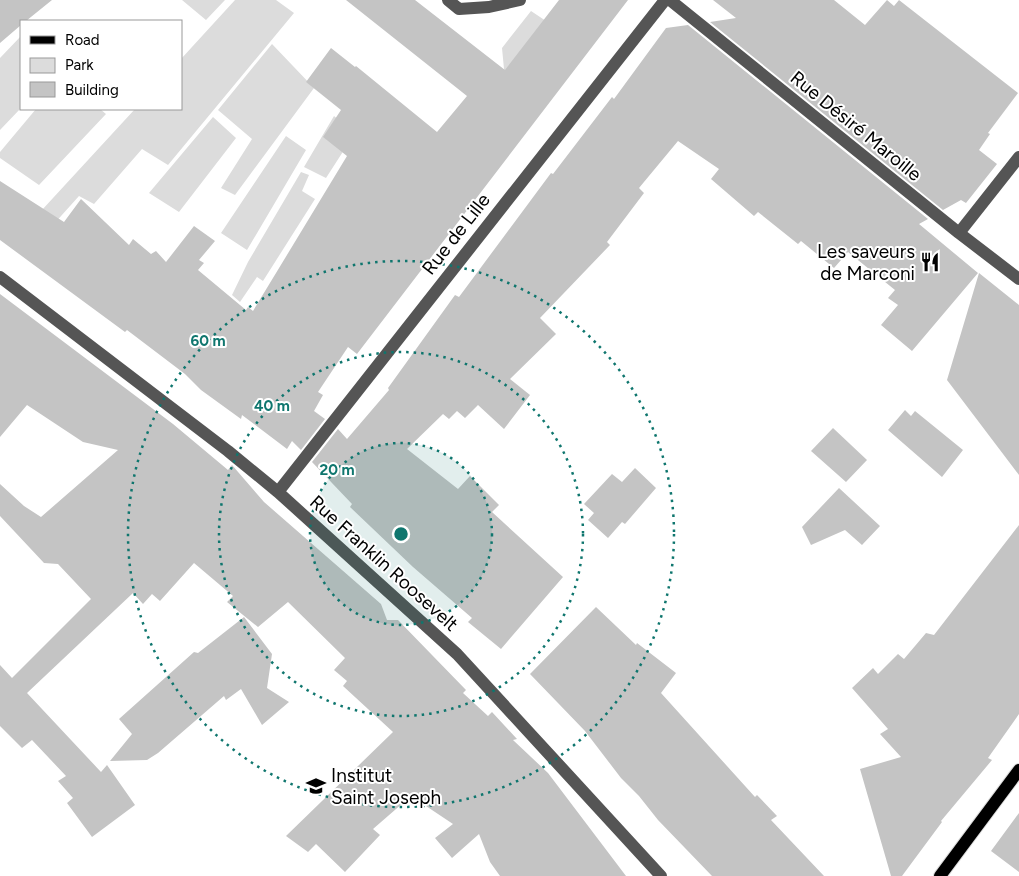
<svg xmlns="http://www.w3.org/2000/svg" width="1019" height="876" font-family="Figtree,sans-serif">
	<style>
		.green { fill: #dcdcdc }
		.building { fill: #c4c4c4 }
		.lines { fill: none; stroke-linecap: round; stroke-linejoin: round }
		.major-casing { stroke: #dbdbdb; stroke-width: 14 }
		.minor { stroke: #555; stroke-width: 12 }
		.major { stroke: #000; stroke-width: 12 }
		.ring { fill: none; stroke: #0f766e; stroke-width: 2.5; stroke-dasharray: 2.5 5 }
		.labels { text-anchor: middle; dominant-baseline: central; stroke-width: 4; stroke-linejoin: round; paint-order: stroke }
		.street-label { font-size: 19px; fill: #000; stroke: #fff }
		.poi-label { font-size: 19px; fill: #000; stroke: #fff; text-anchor: end }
		.centre { fill: #0f766e; stroke: #fff; stroke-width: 2.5 }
		.ring-label { font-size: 15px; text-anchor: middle; font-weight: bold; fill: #0f766e; stroke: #fff; stroke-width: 4; stroke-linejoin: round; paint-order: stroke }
	</style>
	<rect width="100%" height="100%" fill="#fff"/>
	<path class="green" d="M182,0h43l-19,20z
		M235,0h41l18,13 -126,152 -26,-16 -48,55 -15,-8 -44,49 -17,-9 117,-127h46v-50z
		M531,11l15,10 -37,50 -10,2 5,-4 -2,-21z
		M21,36v72l-21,22v-72z
		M272,44l42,44 -79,107 -14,-7 31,-49 -34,-29z
		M36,109h64l6,5 -67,71 -39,-27v-6z
		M334,116l21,17 -29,45 -22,-11z
		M213,117l23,21 -57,74 -30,-19z
		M286,136l20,14 -59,100 -26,-17z
		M301,172l8,3 -7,16 13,8 -52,82 -6,-4 -17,25 -8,-7 16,-33z"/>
	<path class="building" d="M0,0h52l-26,21h-5v4l-21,18z
		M346,0h69l90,70 54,-70h69l-271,354 -9,-7 -30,45 5,3 -9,16 11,8 -24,31 -9,-9 -5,8 -45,-34 -1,4 -40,-29 -16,-16 -58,-44 -2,2 -125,-92v-59l64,41 17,-23 48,46 4,-6 18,15 5,-3 10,11 28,-36 21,15 -16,19 5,3 -6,7 48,40 2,-3 5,4 94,-155 -24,-19 18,-27 -35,-28 25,-34 24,19 1,-1 81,66 30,-36z
		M713,0h121l31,25 22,-25 7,6 5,-6 119,93 -30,40 2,1 -11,16 18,14 -31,39 -5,-3 -18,10 -233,-188 26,-4z
		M688,25l240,194 -9,5 59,49 -66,78 -31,-26 17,-20 -10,-7 7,-8 -47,-38 -14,16 -33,-27 -3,3 -40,-32 -4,4 -43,-37 8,-10 -41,-28 -39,47 5,5 -37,49 3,3 -70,73 16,16 -46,45 20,16 -26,34 -26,-24 -13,13 -8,-7 -8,8 -6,-5 -36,35 51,40 12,-13 29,29 -7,7 71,65 -62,72 -33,-27 4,-4 -59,-51 -63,-60 2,-3 -40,-42 26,-33 9,10 42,-49 -1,-2 67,-93 4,2 92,-124 2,1 59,-77 2,2 52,-71z
		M979,273l40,32v170l-72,-95z
		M0,294l173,130 55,46 4,-5 32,37 117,102 6,16h11l68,70 -3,3 25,23 4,-4 25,27 -4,1 35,33 78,103h-126l-10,-14 -11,-28 -27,24 -17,-20 18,-14 -42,-28 -38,33 7,6 -35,37 -29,-28 -8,8 -22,-16 107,-104 -50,-46 4,-5 -13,-11 11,-12 -57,-56 -30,25 -31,-25 6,-6 -39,-33 -34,38 -8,-7 -9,10 -10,-11 -106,100 74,79 6,-7 28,40 -43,32 -25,-34 6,-5 -15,-17 8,-5 -34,-36 -10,8 -22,-22v-61l12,13 79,-79 -33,-35 -14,-1 -44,-47v-32l24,22 17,11 77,-67 -35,-8 -56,-37 -27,32z
		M905,410l6,6 4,-5 48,39 -21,27 -54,-47z
		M833,428l34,32 -21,22 -35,-31z
		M635,468l21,20 -31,36 -3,-2 -14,16 -20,-18 6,-7 -10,-9 28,-30 10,8z
		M839,488l41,38 -18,19 -17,-15 -34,15 -9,-18z
		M1019,525v189l-31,44 4,2 -51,61 1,1 -40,54h-11l-31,-107 41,-12 -21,-23 8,-5 -36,-41 21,-20 5,6 20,-20 6,5 22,-26 8,2z
		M596,607l40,38 1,-2 39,30 -15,20 94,104 2,-2 20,21 -6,4 53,56h-112l-54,-56 -19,-24 -18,-18 -36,-47 -55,-57z
		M244,617l28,37 -5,34 22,14 -27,23 -21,-36 -15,11 -2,-4 -66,57 -11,7 -37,1 22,-27 -13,-15 75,-67 4,1z
		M1019,813v59l-28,-21z"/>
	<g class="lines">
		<defs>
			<path id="major" d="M940,876l79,-106"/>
		</defs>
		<use href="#major" class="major-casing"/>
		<path class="minor" d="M448,0l11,9 30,-2 31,-7
			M670,0l289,233 60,46
			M959,233l60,-76
			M0,277l228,174 50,41 179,162 204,222
			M278,492l387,-492"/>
		<use href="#major" class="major"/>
	</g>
	<circle cx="401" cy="534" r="91" fill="#0f766e" fill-opacity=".12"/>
	<g class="ring">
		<circle cx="401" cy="534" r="91"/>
		<circle cx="401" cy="534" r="182"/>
		<circle cx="401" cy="534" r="273"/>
	</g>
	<defs>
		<symbol id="restaurant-bare" viewBox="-9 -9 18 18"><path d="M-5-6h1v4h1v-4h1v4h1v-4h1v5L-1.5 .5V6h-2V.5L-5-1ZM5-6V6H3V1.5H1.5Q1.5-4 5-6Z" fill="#000" stroke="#fff" stroke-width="2.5" paint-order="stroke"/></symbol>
		<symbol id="school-bare" viewBox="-9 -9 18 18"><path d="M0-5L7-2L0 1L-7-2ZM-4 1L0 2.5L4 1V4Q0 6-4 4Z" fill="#000" stroke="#fff" stroke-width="2.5" paint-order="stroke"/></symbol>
	</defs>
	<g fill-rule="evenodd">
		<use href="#restaurant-bare" x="916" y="248" width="28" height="28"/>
		<use href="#school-bare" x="302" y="772" width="28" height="28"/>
	</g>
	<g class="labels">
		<g class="street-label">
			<text transform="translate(856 126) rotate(39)">Rue Désiré Maroille</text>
			<text transform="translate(456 234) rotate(-52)">Rue de Lille</text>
			<text transform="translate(384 563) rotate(42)">Rue Franklin Roosevelt</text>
		</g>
		<g class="poi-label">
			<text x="915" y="251">Les saveurs<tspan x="915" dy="22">de Marconi</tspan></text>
			<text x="331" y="775" text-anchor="start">Institut<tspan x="331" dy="22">Saint Joseph</tspan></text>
		</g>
	</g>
	<circle cx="401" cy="534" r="8" class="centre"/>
	<g class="ring-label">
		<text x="208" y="346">60 m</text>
		<text x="272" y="411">40 m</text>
		<text x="337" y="475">20 m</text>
	</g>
	<rect x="20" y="20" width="162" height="90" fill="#ffffff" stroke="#999999"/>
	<rect x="30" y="36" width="25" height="8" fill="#000000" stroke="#999999"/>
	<text x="65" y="45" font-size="15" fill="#000000">Road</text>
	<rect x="30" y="58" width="25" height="15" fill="#dcdcdc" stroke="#999999"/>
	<text x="65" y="70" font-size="15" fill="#000000">Park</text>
	<rect x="30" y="82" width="25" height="15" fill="#c4c4c4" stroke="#999999"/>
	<text x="65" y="95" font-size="15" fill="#000000">Building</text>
</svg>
